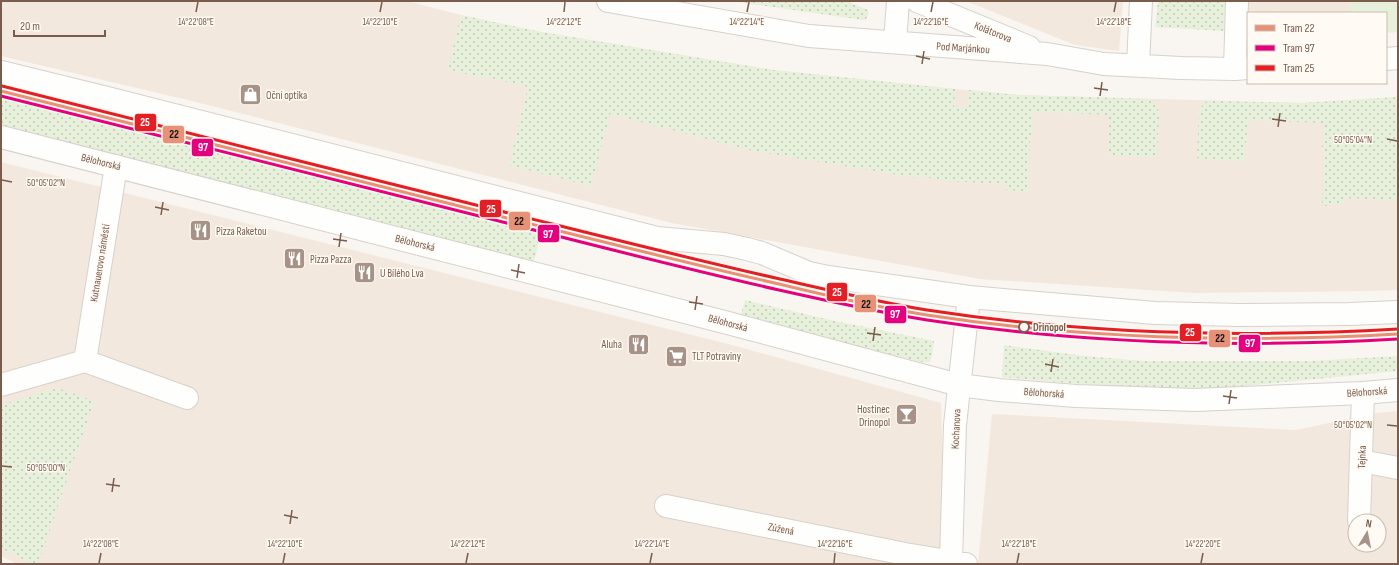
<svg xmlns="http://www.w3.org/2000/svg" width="1399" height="565" font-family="'Sofia Sans Condensed',sans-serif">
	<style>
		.residential { fill: #f2e8de; fill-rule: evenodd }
		.grass { fill: url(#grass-dots) }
		.green { fill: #e7f0db }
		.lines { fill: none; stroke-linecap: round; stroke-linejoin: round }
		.minor-casing { stroke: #d7d1cb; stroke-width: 24 }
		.tertiary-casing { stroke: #d7d1cb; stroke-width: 24 }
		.minor { stroke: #fefefd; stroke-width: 22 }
		.tertiary { stroke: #fefefd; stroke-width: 22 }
		.tram-1-casing { stroke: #fffaf3; stroke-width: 6 }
		.tram-2-casing { stroke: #fffaf3; stroke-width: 6 }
		.tram-3-casing { stroke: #fffaf3; stroke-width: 6 }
		.tram-1 { stroke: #e79276; stroke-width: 3 }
		.tram-2 { stroke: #e5007d; stroke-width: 3 }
		.tram-3 { stroke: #e31e25; stroke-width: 3 }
		.ticks { fill: none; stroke: #7a5c4d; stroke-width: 1.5 }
		.stop-dot { fill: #fffaf3; stroke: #7a5c4d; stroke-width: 2 }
		.labels { text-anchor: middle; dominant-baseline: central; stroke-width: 3; stroke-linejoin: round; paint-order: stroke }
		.street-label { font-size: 11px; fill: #7a5c4d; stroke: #fffaf3 }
		.poi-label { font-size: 11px; fill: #7a5c4d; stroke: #fffaf3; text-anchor: start }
		.stop-label { font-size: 11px; font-weight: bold; fill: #7a5c4d; stroke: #fffaf3; text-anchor: start }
		.ticks-label { font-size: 10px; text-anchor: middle; fill: #7a5c4d; stroke: #fffaf3; stroke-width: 3; stroke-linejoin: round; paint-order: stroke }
		.line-badge { stroke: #fffaf3; stroke-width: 1.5 }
		.badge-label { font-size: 11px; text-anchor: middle; font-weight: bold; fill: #fff }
		.pale-badge-label { font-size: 11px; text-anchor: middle; font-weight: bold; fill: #111 }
	</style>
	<defs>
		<pattern id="grass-dots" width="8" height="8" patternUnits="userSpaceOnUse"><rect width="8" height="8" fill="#e7f0db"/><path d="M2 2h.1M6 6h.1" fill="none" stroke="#c0c6b4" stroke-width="1.8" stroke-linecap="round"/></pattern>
	</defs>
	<rect width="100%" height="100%" fill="#f9f5f0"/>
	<path class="residential" d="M1,1h406l54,14 80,17 232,38 182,19 63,6 284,8 96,-6v193l-29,1 -175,2 -214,-14 -308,-56 -480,-122 -191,-45z
		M966,1h157l-4,50 -44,-6z
		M1247,1h102v12h-101v41h-3z
		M1,162l731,183 209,58 4,161h-928l-16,-8z
		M1398,411v153h-420l14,-150 304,16 80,-17zM1355,521h24v24h-24z"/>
	<path class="grass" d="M731,1h115l22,9c1,5 0,9 -5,10z
		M1158,1h67l-1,30 -69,-4z
		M461,15l80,17 232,38 182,19 -1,18 13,1 2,-18 49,5 130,4 6,3 5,10 -2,45 -48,-1v-41l-76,-4 -1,27h-2l-2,55h-8v-2l-14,-1v-6l-59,-3 -28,-5 -1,2 -164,-27 -144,-37 -19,72 -82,-21 19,-78 -45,-11 -1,2 -34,-9z
		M1,89l22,1 179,46 343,84 -12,45 -532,-135z
		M1398,97v103l-53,-2v6h-14l-1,2h-8l2,-51v-5h-2l2,-27 -76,-3 -4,41 -47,-3 2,-48 6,-8 5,-1 92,2z
		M745,300l85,20 104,21 -2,16 -3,5h-8l-181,-44z
		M1004,345l80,11 60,5h167l87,-5v15l-185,18 -61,-1 -72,-4 -78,-7z
		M58,388l36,13 -56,163h-6l-31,-16v-143z"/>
	<path class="green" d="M1349,1h49v31l-12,1v-20h-37z"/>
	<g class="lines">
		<defs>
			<path id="minor" d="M608,1l201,35 238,18 57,10 77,4 54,1 13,-1
				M917,1l112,46
				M895,42l3,-41
				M1386,59l12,-1
				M1138,65l3,-64
				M1235,69l2,-68
				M85,361l31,-195
				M1,385l84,-24 102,37
				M1361,461l37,7
				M666,506l239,48 61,10
				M1359,521l4,-128
				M951,561l4,-136 14,-128"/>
			<path id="tertiary" d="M1,72l102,25 554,141 67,6 23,5 15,4 47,20 19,4 141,20 186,16 85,2 109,-1 49,-2
				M1,137l727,186 231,62 40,5 77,6 119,4 168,-7 35,-3"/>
		</defs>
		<use href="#minor" class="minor-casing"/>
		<use href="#tertiary" class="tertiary-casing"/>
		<use href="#minor" class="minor"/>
		<use href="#tertiary" class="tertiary"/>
		<defs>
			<path id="tram-1" d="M1,91c162,41 324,81 486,122 97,24 195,49 292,71 49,12 98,23 148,31 155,24 314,28 471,19"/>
			<path id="tram-2" d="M1,96c162,42 324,82 486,122 97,25 195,50 292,72 49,11 98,22 148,30 155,24 314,28 471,19"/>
			<path id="tram-3" d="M2,86c162,42 324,81 486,122 97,24 194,49 292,71 49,11 97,23 147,31 155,24 315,28 471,19"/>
		</defs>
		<use href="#tram-1" class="tram-1-casing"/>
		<use href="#tram-2" class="tram-2-casing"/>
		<use href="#tram-3" class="tram-3-casing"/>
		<use href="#tram-1" class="tram-1"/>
		<use href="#tram-2" class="tram-2"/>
		<use href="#tram-3" class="tram-3"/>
	</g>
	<path class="ticks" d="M196,12l2,-10M380,12l2,-10M564,12l1,-10M747,12l2,-10M931,12l2,-10M1114,12l2,-10M916,56l14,3M922,64l2,-13M1094,88l14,2M1100,96l2,-14M1272,119l14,2M1278,127l2,-14M1387,139l10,2M2,180l10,2M155,207l14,3M161,215l2,-13M333,239l14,2M339,247l2,-14M511,270l14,3M517,278l2,-14M689,302l14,2M695,310l2,-14M867,333l14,2M873,341l2,-14M1045,364l14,3M1051,372l2,-13M1223,396l14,2M1229,404l2,-14M1387,425l10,1M2,466l10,1M106,484l14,2M112,492l2,-14M284,515l14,3M290,524l2,-14M99,563l2,-10M283,563l2,-10M466,563l2,-10M650,563l2,-10M834,563l1,-10M1017,563l2,-10M1201,563l2,-10"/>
	<defs>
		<symbol id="shop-square" viewBox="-11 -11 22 22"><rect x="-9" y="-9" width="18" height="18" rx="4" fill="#a69286" stroke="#fffaf3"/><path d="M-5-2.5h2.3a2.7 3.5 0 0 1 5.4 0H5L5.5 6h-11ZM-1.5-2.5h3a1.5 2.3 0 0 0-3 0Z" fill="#fff"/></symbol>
		<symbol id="restaurant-square" viewBox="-11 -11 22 22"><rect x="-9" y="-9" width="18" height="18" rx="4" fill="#a69286" stroke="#fffaf3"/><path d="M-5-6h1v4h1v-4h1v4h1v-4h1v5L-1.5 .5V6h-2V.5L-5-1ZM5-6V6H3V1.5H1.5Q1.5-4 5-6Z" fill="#fff"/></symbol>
		<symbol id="supermarket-square" viewBox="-11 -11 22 22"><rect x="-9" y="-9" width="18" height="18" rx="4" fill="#a69286" stroke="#fffaf3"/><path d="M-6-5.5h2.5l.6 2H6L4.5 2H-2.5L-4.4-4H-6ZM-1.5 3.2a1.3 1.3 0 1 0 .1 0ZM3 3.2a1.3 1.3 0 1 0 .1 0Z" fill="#fff"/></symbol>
		<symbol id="bar-square" viewBox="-11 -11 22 22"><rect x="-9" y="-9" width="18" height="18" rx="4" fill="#a69286" stroke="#fffaf3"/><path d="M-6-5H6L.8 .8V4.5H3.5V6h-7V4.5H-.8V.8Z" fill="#fff"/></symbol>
	</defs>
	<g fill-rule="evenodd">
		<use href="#shop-square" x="238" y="82" width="25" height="25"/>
		<use href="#restaurant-square" x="188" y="218" width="25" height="25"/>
		<use href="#restaurant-square" x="282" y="246" width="25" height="25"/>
		<use href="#restaurant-square" x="352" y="260" width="25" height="25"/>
		<use href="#restaurant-square" x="626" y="332" width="25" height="25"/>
		<use href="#supermarket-square" x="664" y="344" width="25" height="25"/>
		<use href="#bar-square" x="894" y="402" width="25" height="25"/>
	</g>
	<circle class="stop-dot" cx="1024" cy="327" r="5"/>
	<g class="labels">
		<g class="street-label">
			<text transform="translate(993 32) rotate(22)">Kolátorova</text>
			<text transform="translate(963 48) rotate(4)">Pod Marjánkou</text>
			<text transform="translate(101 162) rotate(14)">Bělohorská</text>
			<text transform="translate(415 243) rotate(14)">Bělohorská</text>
			<text transform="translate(100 263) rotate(-81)">Kutnauerovo náměstí</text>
			<text transform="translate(728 323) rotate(15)">Bělohorská</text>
			<text transform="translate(1367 392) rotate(-4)">Bělohorská</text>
			<text transform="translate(1044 393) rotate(4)">Bělohorská</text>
			<text transform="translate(956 429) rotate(-87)">Kochanova</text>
			<text transform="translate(1362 457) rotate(-88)">Tejnka</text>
			<text transform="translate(781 529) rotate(11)">Zúžená</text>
		</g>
		<g class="poi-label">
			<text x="266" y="95">Oční optika</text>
			<text x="216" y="231">Pizza Raketou</text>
			<text x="310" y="259">Pizza Pazza</text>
			<text x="380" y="273">U Bílého Lva</text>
			<text x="622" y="344" text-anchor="end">Aluha</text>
			<text x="692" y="356">TLT Potraviny</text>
			<text x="890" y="409" text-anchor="end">Hostinec<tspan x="890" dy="13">Drinopol</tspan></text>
		</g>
		<g class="stop-label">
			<text x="1033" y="327">Drinopol</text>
		</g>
	</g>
	<g class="ticks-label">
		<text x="196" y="25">14°22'08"E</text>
		<text x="380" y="25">14°22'10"E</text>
		<text x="564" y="25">14°22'12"E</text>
		<text x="747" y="25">14°22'14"E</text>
		<text x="931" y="25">14°22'16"E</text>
		<text x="1114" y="25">14°22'18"E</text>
		<text x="1353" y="143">50°05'04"N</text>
		<text x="46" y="186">50°05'02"N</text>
		<text x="1353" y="428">50°05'02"N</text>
		<text x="46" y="471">50°05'00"N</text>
		<text x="101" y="547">14°22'08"E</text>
		<text x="285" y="547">14°22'10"E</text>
		<text x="468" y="547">14°22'12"E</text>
		<text x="652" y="547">14°22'14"E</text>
		<text x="835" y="547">14°22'16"E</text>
		<text x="1019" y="547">14°22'18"E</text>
		<text x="1203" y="547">14°22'20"E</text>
	</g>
	<g class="line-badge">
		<rect x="134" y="113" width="23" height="19" rx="4" fill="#e31e25"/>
		<rect x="162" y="125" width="23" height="19" rx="4" fill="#e79276"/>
		<rect x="191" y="138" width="23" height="19" rx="4" fill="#e5007d"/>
		<rect x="479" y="199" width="23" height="19" rx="4" fill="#e31e25"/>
		<rect x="508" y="211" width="23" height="20" rx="4" fill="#e79276"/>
		<rect x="537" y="224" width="23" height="19" rx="4" fill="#e5007d"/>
		<rect x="826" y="282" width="22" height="20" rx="4" fill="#e31e25"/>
		<rect x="854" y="294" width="23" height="19" rx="4" fill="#e79276"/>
		<rect x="884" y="305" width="23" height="19" rx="4" fill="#e5007d"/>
		<rect x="1179" y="323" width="23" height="19" rx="4" fill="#e31e25"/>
		<rect x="1208" y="329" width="23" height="19" rx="4" fill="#e79276"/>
		<rect x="1238" y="334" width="23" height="19" rx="4" fill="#e5007d"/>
	</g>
	<g class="badge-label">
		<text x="145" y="126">25</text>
		<text x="203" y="151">97</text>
		<text x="491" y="213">25</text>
		<text x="548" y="238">97</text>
		<text x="837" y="296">25</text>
		<text x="895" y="318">97</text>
		<text x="1190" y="336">25</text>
		<text x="1250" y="347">97</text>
	</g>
	<g class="pale-badge-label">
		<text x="174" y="138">22</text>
		<text x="519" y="225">22</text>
		<text x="866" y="308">22</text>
		<text x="1220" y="342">22</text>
	</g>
	<rect width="1399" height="565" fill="none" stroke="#7a5c4d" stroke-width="4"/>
	<rect x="1247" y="12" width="140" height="72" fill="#fffaf3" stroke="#cabbb1"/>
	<rect x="1255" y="25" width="20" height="6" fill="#e79276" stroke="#cabbb1"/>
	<text x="1283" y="32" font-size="12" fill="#7a5c4d">Tram 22</text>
	<rect x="1255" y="45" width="20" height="6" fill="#e5007d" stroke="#cabbb1"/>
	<text x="1283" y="52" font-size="12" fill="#7a5c4d">Tram 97</text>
	<rect x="1255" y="65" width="20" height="6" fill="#e31e25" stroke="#cabbb1"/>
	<text x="1283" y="72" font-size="12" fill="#7a5c4d">Tram 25</text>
	<g transform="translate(1367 533) rotate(10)"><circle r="19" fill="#fffaf3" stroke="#cabbb1"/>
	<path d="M0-3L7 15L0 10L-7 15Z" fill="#a69286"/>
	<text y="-6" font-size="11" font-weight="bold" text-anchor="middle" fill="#7a5c4d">N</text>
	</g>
	<path d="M14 30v6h91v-6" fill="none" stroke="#7a5c4d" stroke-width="2"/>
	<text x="20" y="30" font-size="12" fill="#7a5c4d" stroke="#fffaf3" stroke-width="3" paint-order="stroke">20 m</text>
</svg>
